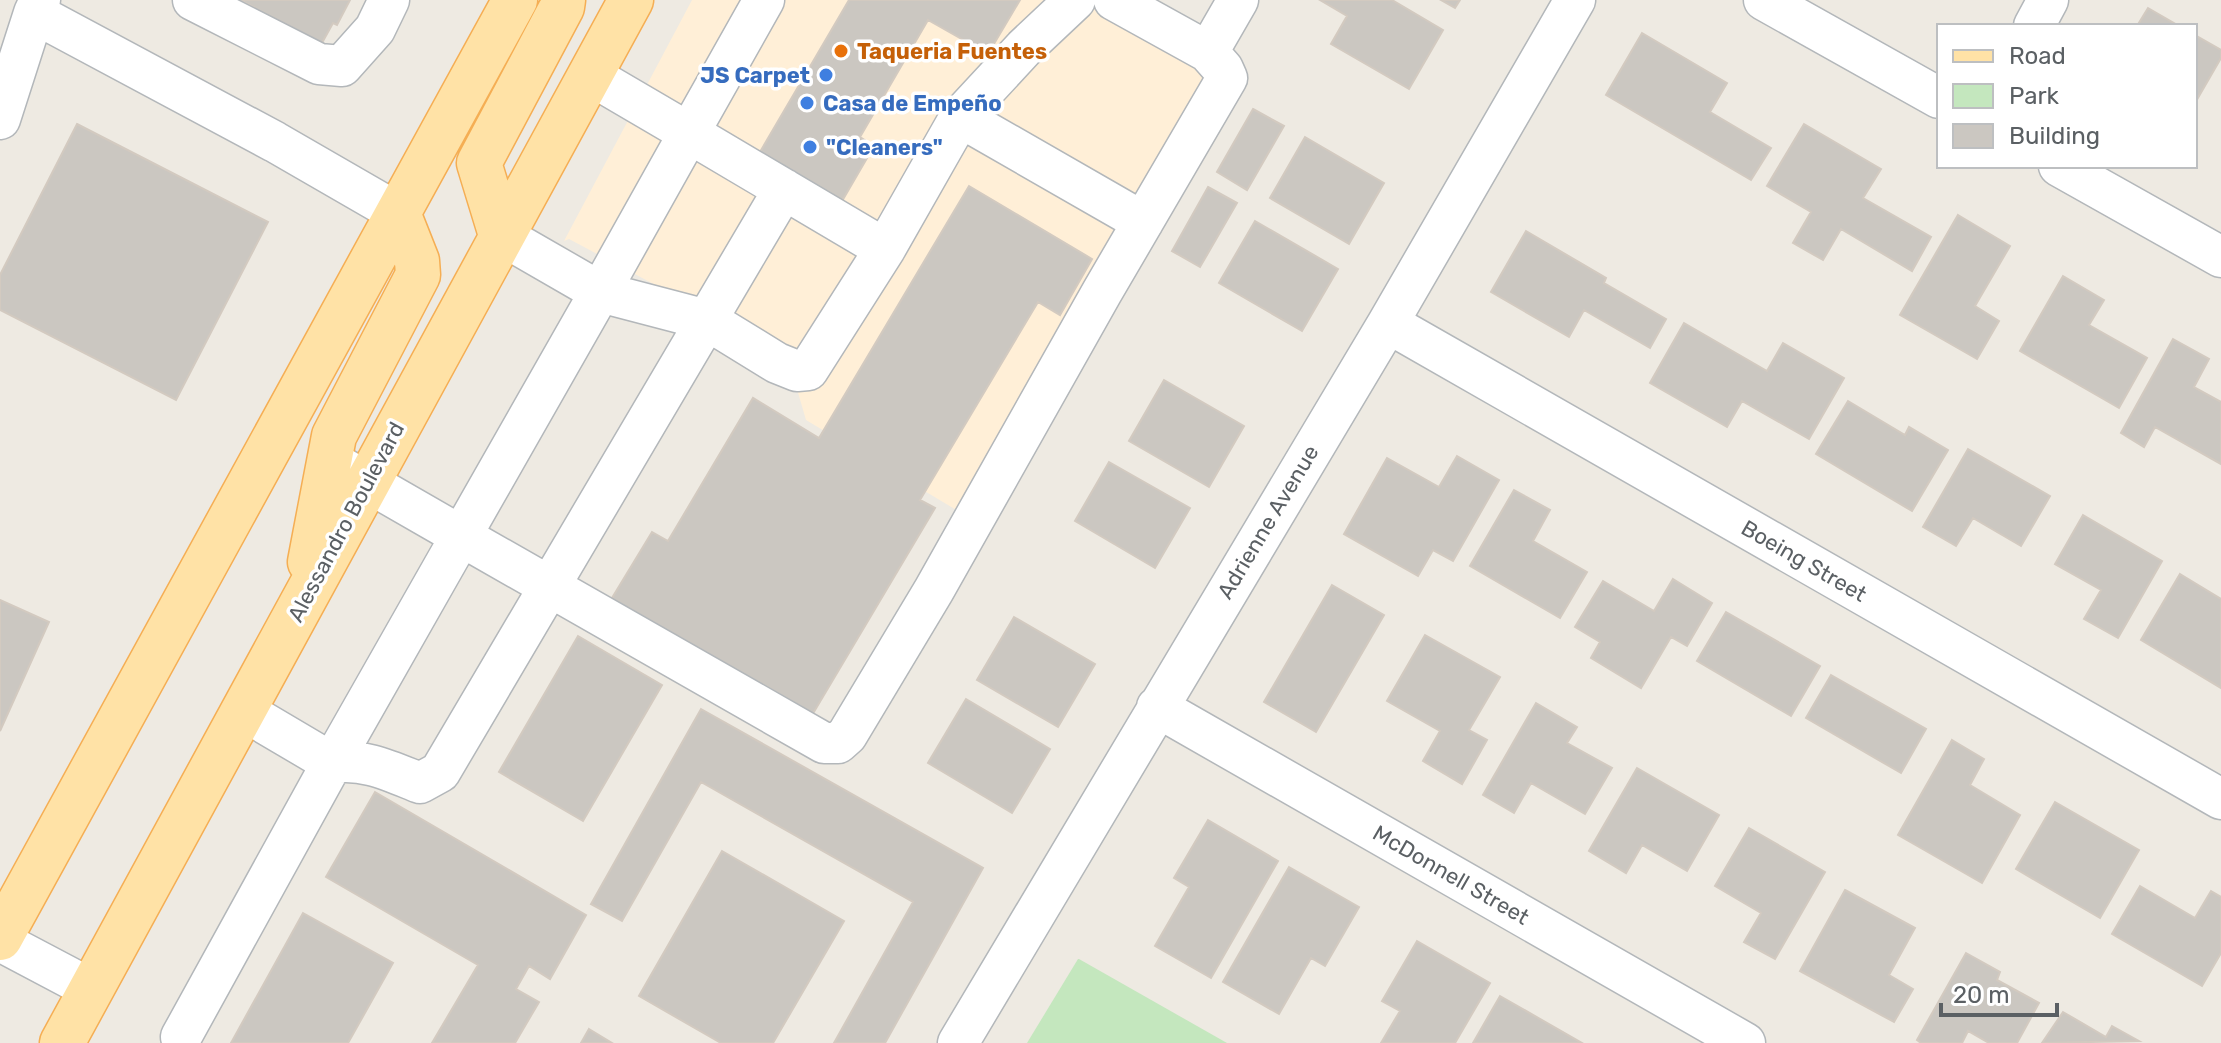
<svg xmlns="http://www.w3.org/2000/svg" width="2221" height="1043" font-family="Rubik,sans-serif">
	<style>
		.commercial { fill: #ffefd7 }
		.green { fill: #c4e7be }
		.building { fill: #cbc7c1; stroke: #d3cac0; stroke-width: 2 }
		.lines { fill: none; stroke-linecap: round; stroke-linejoin: round }
		.minor-casing { stroke: #b3b7ba; stroke-width: 43 }
		.major-casing { stroke: #f5ae54; stroke-width: 47 }
		.minor { stroke: #fff; stroke-width: 40 }
		.major { stroke: #ffe2a6; stroke-width: 44 }
		.food-dot { fill: #e8710a; stroke: #fff; stroke-width: 3 }
		.shop-dot { fill: #3f7fe0; stroke: #fff; stroke-width: 3 }
		.labels { text-anchor: middle; dominant-baseline: central; stroke-width: 7; stroke-linejoin: round; paint-order: stroke }
		.food-label { font-size: 22px; font-weight: bold; fill: #c56008; stroke: #fff; text-anchor: start }
		.shop-label { font-size: 22px; font-weight: bold; fill: #366cbe; stroke: #fff; text-anchor: start }
		.street-label { font-size: 22px; fill: #5b6064; stroke: #fff }
	</style>
	<rect width="100%" height="100%" fill="#eeeae2"/>
	<path class="commercial" d="M692,0h431l92,70 -257,441 -152,-91 -19,-65 -218,-116 -5,2z"/>
	<path class="green" d="M1078,959h1l148,84h-200z"/>
	<path class="building" d="M240,0h110l-13,25 -4,-2 -11,20z
		M849,0h171l-32,54 -60,-34 -68,117 14,9 -32,55 -82,-49z
		M1320,0h72l51,30 -34,59 -78,-45 16,-28z
		M1441,0h19l-5,8z
		M2148,8l31,18h-42z
		M1642,33l85,50 -17,29 61,36 -20,32 -145,-85z
		M2195,35l26,15v8l-26,45z
		M1253,109l31,17 -37,64 -30,-18z
		M77,124l191,98 -92,178 -176,-90v-35z
		M1804,124l77,45 -18,29 68,39 -19,34 -71,-42 -18,31 -30,-17 18,-31 -44,-26z
		M1305,137l79,46 -35,61 -79,-46z
		M969,186l123,73 -32,56 -22,-13 -118,198 15,8 -127,214 -199,-119 43,-71 16,9 85,-143 66,40z
		M1208,187l29,16 -37,64 -28,-16z
		M1958,215l52,31 -35,60 24,15 -22,38 -77,-44z
		M1255,221l83,48 -36,62 -83,-48z
		M1526,231l80,47 -2,5 62,36 -16,29 -66,-38 -15,27 -78,-45z
		M2063,276l41,24 -15,25 58,33 -28,50 -99,-57z
		M1684,323l83,48 16,-28 61,35 -35,61 -67,-38 -15,26 -77,-44z
		M2173,339l36,20 -15,28 27,15v62l-66,-37 -11,20 -23,-14z
		M1164,380l80,46 -35,61 -80,-46z
		M1848,401l57,34 4,-8 39,23 -36,61 -96,-57z
		M1968,449l82,47 -29,50 -48,-28 -17,28 -33,-19z
		M1457,456l42,24 -46,81 -20,-11 -15,26 -74,-42 43,-76 52,29z
		M1109,462l81,46 -35,60 -80,-47z
		M1514,490l36,20 -17,31 54,31 -27,46 -90,-52z
		M2083,515l79,46 -44,77 -34,-19 17,-29 -46,-26z
		M2180,574l41,25v89l-80,-48z
		M1673,579l39,24 -25,43 -16,-9 -30,51 -50,-30 9,-16 -25,-15 28,-46 51,30z
		M1332,585l52,30 -68,117 -52,-30z
		M0,600l49,22 -49,109z
		M1726,612l94,54 -29,50 -94,-55z
		M1014,617l81,47 -37,63 -81,-47z
		M1425,635l75,42 -31,53 18,10 -25,44 -39,-23 17,-30 -53,-30z
		M578,636l84,49 -79,136 -84,-49z
		M1831,675l95,54 -25,44 -95,-55z
		M966,699l84,50 -38,64 -84,-50z
		M1536,703l41,24 -10,16 45,25 -27,46 -54,-31 -17,30 -31,-18z
		M701,709l282,159 -98,175h-51l79,-141 -212,-120 -79,139 -31,-17z
		M1952,740l32,19 -14,26 50,30 -38,68 -84,-48z
		M1637,768l82,47 -32,56 -45,-26 -16,28 -37,-22z
		M375,792l211,123 -36,64 -21,-13 -13,23 23,13 -24,41h-83l46,-78 -152,-88z
		M2055,802l84,48 -39,68 -84,-49z
		M1208,820l70,41 -67,117 -56,-32 34,-59 -15,-9z
		M1749,828l76,44 -50,87 -31,-17 17,-29 -46,-27z
		M722,851l122,70 -71,122h-52l-82,-47z
		M1289,867l70,40 -34,59 -14,-8 -32,56 -56,-32z
		M2140,886l55,32 16,-27 10,6v56l-19,33 -90,-52z
		M1845,890l70,38 -26,47 24,14 -19,33 -94,-51z
		M303,913l90,50 -45,80h-117z
		M1417,941l73,42 -35,60h-74l19,-32 -18,-10z
		M1966,953l34,19 -3,8 42,23 -22,40h-28l-21,-12 -6,12h-41l-4,-3z
		M1500,996l82,47h-109z
		M2063,1012l43,25 6,-11 27,15 -97,2z
		M589,1029l23,14h-31z"/>
	<g class="lines">
		<defs>
			<path id="minor" d="M40,0l-6,13 241,129 123,71
				M193,0l126,64 23,2 33,-37 14,-29
				M764,0l-75,133 196,116 75,-132 64,-69 51,-48
				M1114,0l94,52 30,-52
				M1764,0l175,98
				M2034,26l14,-26
				M590,75l99,58 -89,159 107,28 70,43 20,8 11,-1 77,-121
				M960,117l183,105
				M0,119l34,-106
				M2059,166l162,91
				M501,235l99,57 -139,244 363,207h14l9,-8 87,-145 168,-298 125,-214 -4,-9 -15,-17
				M1388,323l833,476
				M1157,707l588,336
				M332,763c32,-5 58,8 88,20l20,-11 344,-583
				M332,763l129,-227 -120,-69
				M0,941l91,48
				M181,1037l151,-274 -88,-52
				M958,1043l430,-720 187,-323"/>
			<path id="major" d="M501,235l-22,-72 83,-156 1,-7
				M310,562l24,-126 84,-161 -1,-14 -19,-48
				M0,938l515,-938
				M62,1043l569,-1043"/>
		</defs>
		<use href="#minor" class="minor-casing"/>
		<use href="#major" class="major-casing"/>
		<use href="#minor" class="minor"/>
		<use href="#major" class="major"/>
	</g>
	<circle class="food-dot" cx="841" cy="51" r="8"/>
	<g class="shop-dot">
		<circle cx="826" cy="75" r="8"/>
		<circle cx="807" cy="103" r="8"/>
		<circle cx="810" cy="147" r="8"/>
	</g>
	<g class="labels">
		<g class="food-label">
			<text x="857" y="51">Taqueria Fuentes</text>
		</g>
		<g class="shop-label">
			<text x="810" y="75" text-anchor="end">JS Carpet</text>
			<text x="823" y="103">Casa de Empeño</text>
			<text x="826" y="147">"Cleaners"</text>
		</g>
		<g class="street-label">
			<text transform="translate(346 522) rotate(-62)">Alessandro Boulevard</text>
			<text transform="translate(1268 522) rotate(-59)">Adrienne Avenue</text>
			<text transform="translate(1804 561) rotate(30)">Boeing Street</text>
			<text transform="translate(1451 875) rotate(30)">McDonnell Street</text>
		</g>
	</g>
	<rect x="1937" y="24" width="260" height="144" fill="#ffffff" stroke="#bdbfc1" stroke-width="2"/>
	<rect x="1953" y="50" width="40" height="12" fill="#ffe2a6" stroke="#bdbfc1" stroke-width="2"/>
	<text x="2009" y="64" font-size="24" fill="#5b6064">Road</text>
	<rect x="1953" y="84" width="40" height="24" fill="#c4e7be" stroke="#bdbfc1" stroke-width="2"/>
	<text x="2009" y="104" font-size="24" fill="#5b6064">Park</text>
	<rect x="1953" y="124" width="40" height="24" fill="#cbc7c1" stroke="#bdbfc1" stroke-width="2"/>
	<text x="2009" y="144" font-size="24" fill="#5b6064">Building</text>
	<path d="M1941 1003v12h116v-12" fill="none" stroke="#5b6064" stroke-width="4"/>
	<text x="1953" y="1003" font-size="24" fill="#5b6064" stroke="#ffffff" stroke-width="6" paint-order="stroke">20 m</text>
</svg>
